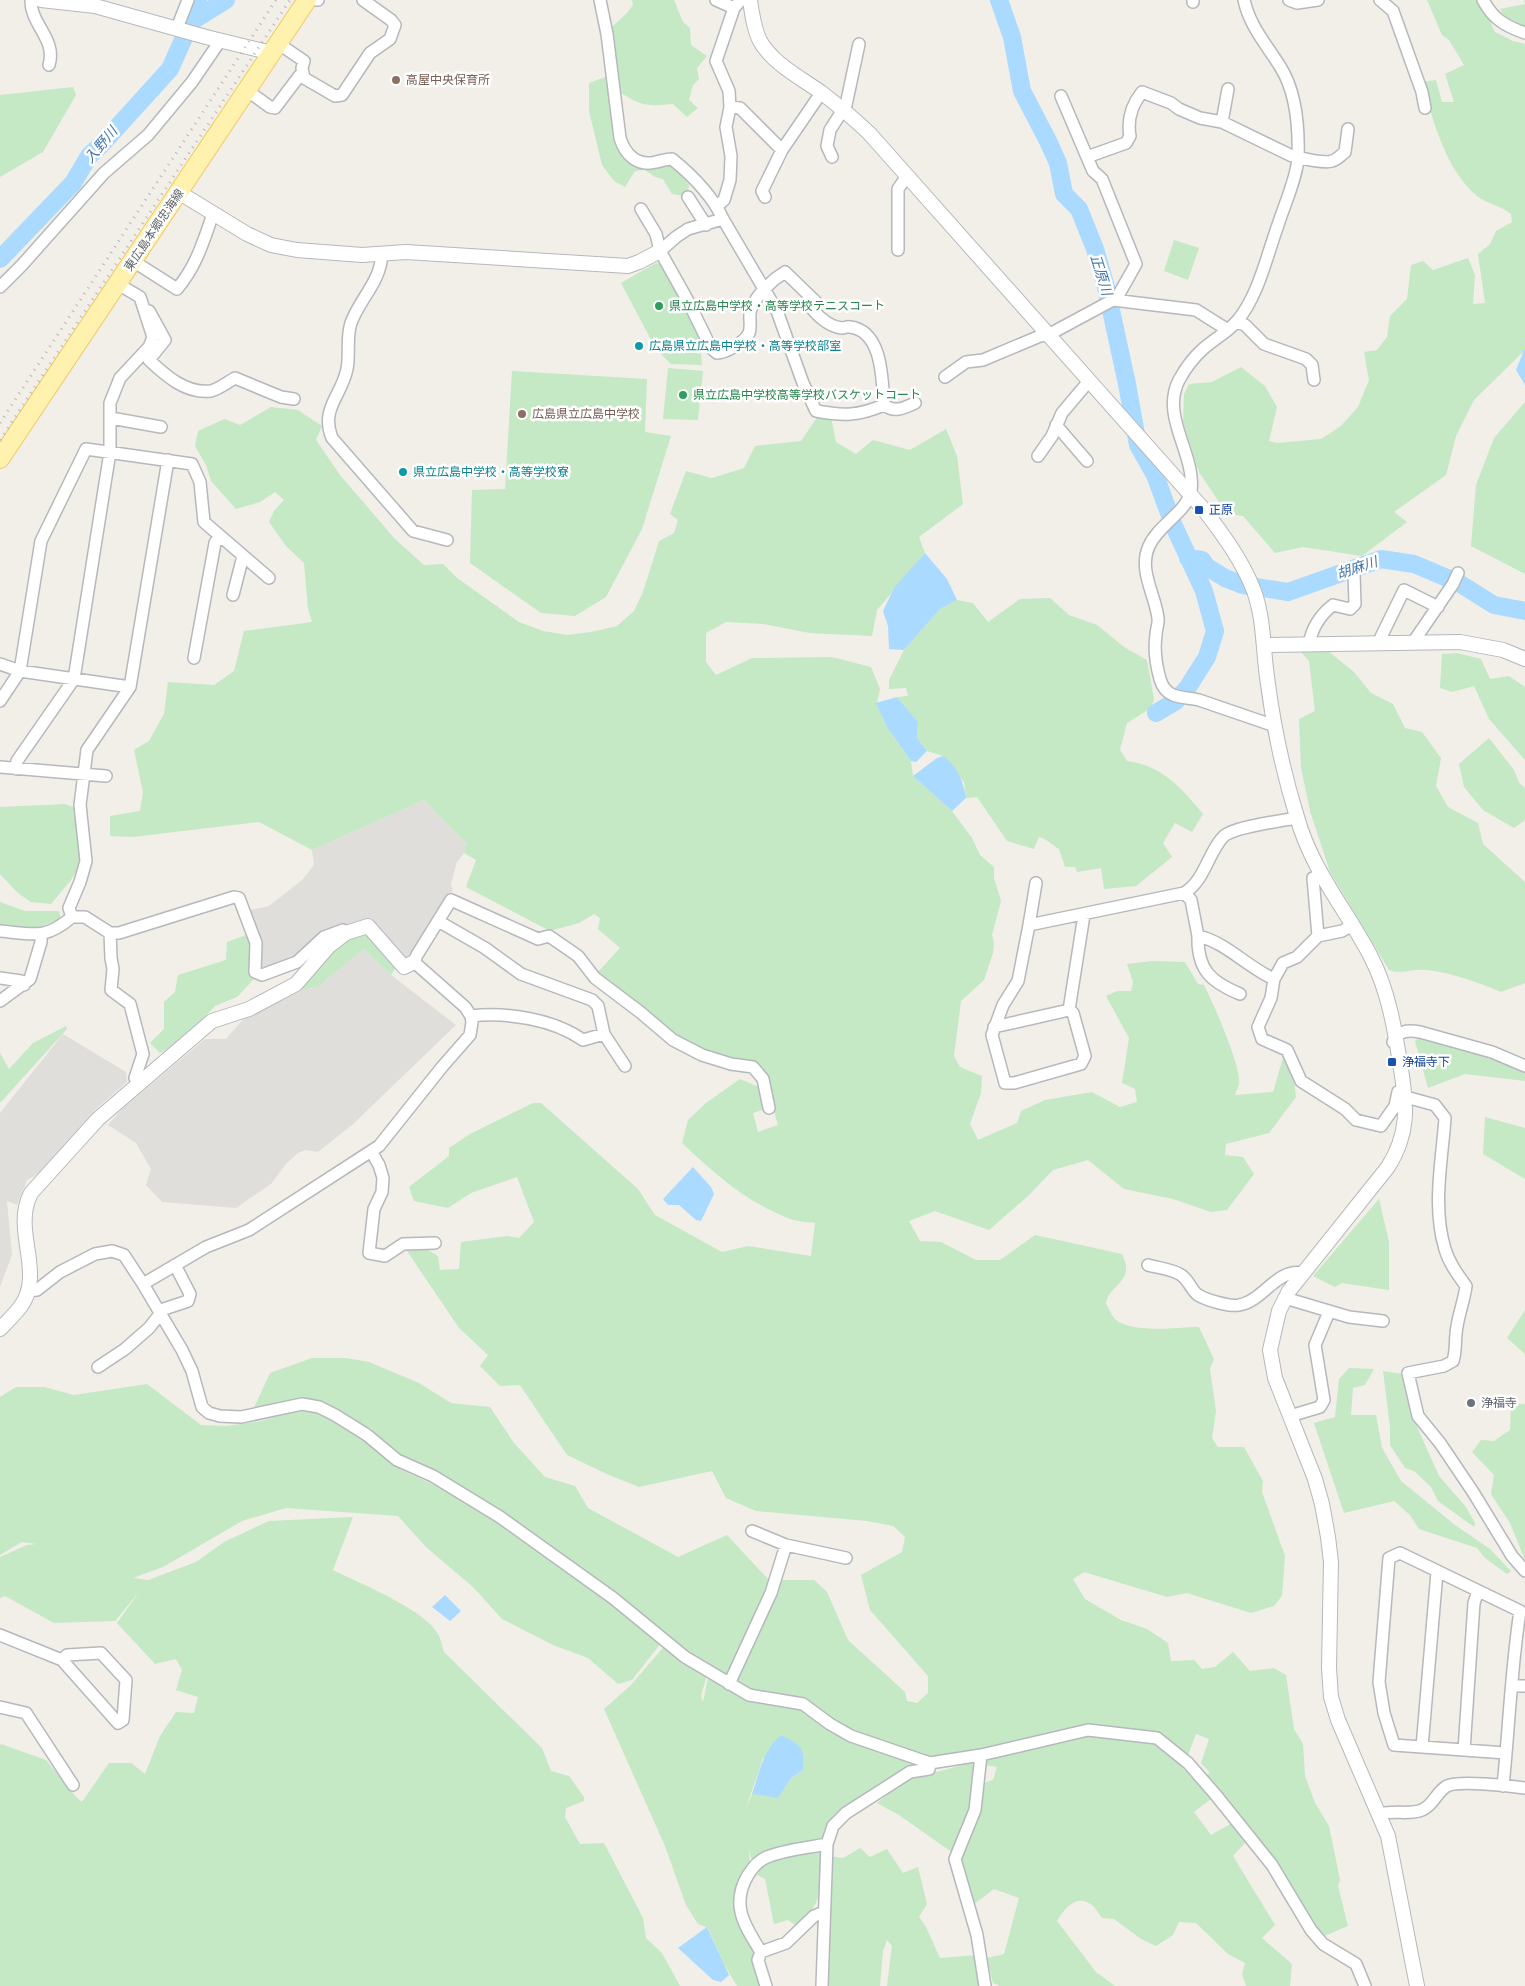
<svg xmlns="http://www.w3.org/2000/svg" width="1525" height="1986" font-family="'Fira Sans Condensed','Noto Sans JP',sans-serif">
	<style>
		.industrial { fill: #e0deda }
		.green { fill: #c5e8c5; fill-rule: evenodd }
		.water { fill: #aadaff }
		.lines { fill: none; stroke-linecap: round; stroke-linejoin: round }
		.river { stroke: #aadaff; stroke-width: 18 }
		.minor-casing { stroke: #b5b8bc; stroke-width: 14 }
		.tertiary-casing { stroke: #b5b8bc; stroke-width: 16 }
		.primary-casing { stroke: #f2c960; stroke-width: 20 }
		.minor { stroke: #fff; stroke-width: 11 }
		.tertiary { stroke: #fff; stroke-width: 14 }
		.primary { stroke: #fff2af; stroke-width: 18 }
		.rail { stroke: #b6b7b8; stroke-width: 3; stroke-dasharray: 1 6; stroke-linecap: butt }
		.education-dot { fill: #8d6e63; stroke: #fff; stroke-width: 2 }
		.leisure-dot { fill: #2e9e5b; stroke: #fff; stroke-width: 2 }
		.culture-dot { fill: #0f9aa8; stroke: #fff; stroke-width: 2 }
		.transit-dot { fill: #1a4fb4; stroke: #fff; stroke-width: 2 }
		.worship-dot { fill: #6b7280; stroke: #fff; stroke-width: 2 }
		.labels { text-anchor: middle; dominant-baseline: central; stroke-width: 5; stroke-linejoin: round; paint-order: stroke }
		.education-label { font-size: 12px; fill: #785e54; stroke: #fff; text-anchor: start }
		.street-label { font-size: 12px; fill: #5f6368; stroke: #fff }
		.leisure-label { font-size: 12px; fill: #27864d; stroke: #fff; text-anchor: start }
		.culture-label { font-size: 12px; fill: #0d838f; stroke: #fff; text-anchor: start }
		.transit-label { font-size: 12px; fill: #164399; stroke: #fff; text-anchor: start }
		.worship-label { font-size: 12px; fill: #5b616d; stroke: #fff; text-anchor: start }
		.water-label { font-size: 14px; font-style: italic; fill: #4174aa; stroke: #fff }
	</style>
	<rect width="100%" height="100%" fill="#f1efe8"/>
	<path class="industrial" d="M424,800l43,44 -3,9 -7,9 -6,22 2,6 -46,70 -36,-42 -50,16 -22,23 -35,15 -6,-4 3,-20 -11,-38 19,-4 33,-26 12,-15 -2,-15z
		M364,949l27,26 65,50 -104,100 -34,27 -13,-2 -7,3 -12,11 -15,20 -35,24 -74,-6 -16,-17 5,-16 -15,-26 -28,-18 15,-17 82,-69h21l19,-22 18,-6 10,-9 24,-11 22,-5z
		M63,1034l63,38 1,10 -31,27 -51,61 -18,10 -10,25 -10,-4 5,54 -12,32v-174z"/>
	<path class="green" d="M632,0h42l9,22 7,6 1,17 16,11 -10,12 2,11 -6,6 -4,15 9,8 -11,9 -14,-13c-12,1 -26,3 -38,-3 -5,-2 -9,-6 -14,-8l-9,-66 15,-14 6,-8z
		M1427,0h53l15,32 18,9 12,3v306l-51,50 -18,36 -10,39 -52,37 13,10 -45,34 -59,-9 -28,6 -32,-37 -16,-2 -28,-42 -16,-50 1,-28 5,-10 23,-2 29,-15 24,19 12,21 -8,34 8,2 44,-4 20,-13 17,-19 11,-27 -5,-28 13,-2 10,-13 3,-21 17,-17 4,-34 12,-4 10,9 35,-12 7,17 -2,29 12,-1 -7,-49 12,-10 6,-13 16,-9 -1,-8c-10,-8 -25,-11 -34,-18 -31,-26 -45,-76 -54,-114l13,-2 6,22h12l-9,-28 19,-9 -15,-25 -7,-5z
		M1524,0h1v26l-20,-9 -5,-8 25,-5z
		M608,76l12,74 55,17 14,18 -2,15 -2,-4 -13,-2 -9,-15 -8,-2 -10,-7 -10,1 -10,16 -11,-6 -12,-16 -13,-54v-28z
		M73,87l3,8 -33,57 -43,25v-82z
		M1174,240l25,8 -11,32 -24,-9z
		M656,263l7,2 40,79 -2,10 1,11 -31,-1 -15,-15 -35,-66z
		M668,368l35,3 -5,49 -35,-1z
		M512,371l135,8 -2,53 26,4 -29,93 -36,68 -31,19 -34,-3 -71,-50 2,-73 33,-1z
		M1525,402v172l-54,-28 5,-61 18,-47z
		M271,407l27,3 24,16 -6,14 24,35 55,64 29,26 19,-1 14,14 62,44 24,9 24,4 24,-3 26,-6 17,-15 9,-19 16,-51 15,-8 4,-13 -8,-6 16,-43 26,7 32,-10 11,-22 46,-5 17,-25 13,1 5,25 20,12 17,-14 37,10 36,-21 11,27 6,48 -44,33 6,16 -48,57 -5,26 -62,-3 -47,-9 -37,-2 -20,11v29l10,13 36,-17 80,-1 39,10 9,22 -3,14 10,24 24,34 2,15 39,35 20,27 8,17 14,12v11l7,23 -9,34 2,8 -1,10 -9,27 -23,21 -7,55 6,11 22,9 -1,17 -11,31 8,16 39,-17 4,-12 24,-11 47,-8 28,15 17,-5 -2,-13 -13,-6 7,-45 -23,-42 11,-5h14l2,-9 -6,-18 25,-3 33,1 13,22 6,1c9,18 38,83 35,99 -1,4 -3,8 -4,11l38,-3 10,-34 6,10 5,12 2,17 -27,36 -43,11 -1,11 18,2 11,17 -27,36 -16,2 -38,-13 -49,-10 -36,-29 -35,10 -26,27 -38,33 -54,-19 -26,10 11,20 21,1 35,18h24l35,-25 87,19c14,29 -13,29 -16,50 3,4 6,13 10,16 18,14 62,7 83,7l15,32 -4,10 6,42 -4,27 6,9h26l19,34 -1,11 23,64 -3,40 -8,10 -23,7 -64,-20 -20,4 -83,-25 -11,7 12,20 36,21 26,9 21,14 3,18 23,-1 8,9 13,-2 18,-15 17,19 24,-3 12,7 8,54 9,15 2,32 10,27 14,23 11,54 -2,6 10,40 -26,11 -118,-162 6,-2 -9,-10 8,-24 -13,-5 -9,24 -27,-23 -72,-9 -155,34 -85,-30 -15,-9 -74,-27 -24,-12 46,-102h33l13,12 21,48 57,52 2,9 10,2 11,-10v-17l-58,-66 -9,-35 41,-23 3,-15 -12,-11 -26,-5 -111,-10 -30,-13 -14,-27 -73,16 -30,-12 -42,-20 -47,-70 -20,1 -20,-20 8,-11 -29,-27 -52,-77 17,-4 14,9 2,14 19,-1 2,-27 46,-6 12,2 15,-16 -17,-45 -46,16 -23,15 -34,-7 -5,-14 40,-31v-8l21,-14 63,-31h8l97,86 17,26 67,37 26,-6 63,10 4,-33c-10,-1 -21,-2 -30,-6 -41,-17 -71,-44 -103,-74l6,-23 18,-17 34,-24 21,9 4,21 -12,4 5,19 20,-7 -13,-46 -87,-39 -81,-67 23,-25 -22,-19 2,-11 -6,-4 -15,9 -29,8 -84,-44 10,-27 -12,-7 3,-9 -43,-44 -112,50 -53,-28 -126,15 -23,-1v-20l30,-5 3,-19 -9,-42 15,-9 15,-27 4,-32 46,3 20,-14 10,-40 68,-9 -4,-13 -4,-46 -18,-17 -17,-24 5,-11 10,-11 -9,-8 -15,10 -24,7 -25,-28 -5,-16 -11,-19 3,-15 26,-12 16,6z
		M1050,598l19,17 28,10 27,22 23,13 7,39 -3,9 -24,15 -7,27 7,11c34,4 55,27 76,53l-11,18 -17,-9 -12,20 9,14 -36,29 -32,3 -3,-21 -24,4 -2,-5h-10l-6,-18c-7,-4 -12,-10 -20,-12l-5,12 -27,-8 -30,-44 -11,1 -2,-16 -21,-26 -16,-5 -10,-13 1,-16 -21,-25 11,-1 -2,-8 -17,1v-9l15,-30 36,-41 17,-9 16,3 15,19 32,-23z
		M1300,651h28l26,21 17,21 22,11 12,24 17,4 19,26 -5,28 12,21 30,16 5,21 42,38v101l-24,9c-24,-10 -48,-19 -74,-22 -14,-2 -25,5 -38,0l-59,-98 -20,-61 -9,-43 -2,-49 16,-8 -6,-50z
		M1457,653l24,6 9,20 19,-3 16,11v73l-36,-41 -15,-33 -22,6 -12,-4 2,-34z
		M1489,738l25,32 5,13 6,5v32l-11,8 -31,-18 -19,-23 -5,-23z
		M65,804l13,5 5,50 -12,21 -20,24 -20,-2 -13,-9 -18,-19v-67z
		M0,902l25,9h34l2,8 -25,9 -36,-4z
		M363,933l13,7 20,27 -5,8 -27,-26 -45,37 -22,5 -1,-3c20,-22 38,-46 67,-55z
		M249,934l5,11 -1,35 -16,17 -22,9 -34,36 -21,11 -10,-10 14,-14v-27l11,-10 3,-17 48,-15 1,-18z
		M66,1026l1,3 -67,74v-50l9,16 24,-26z
		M1421,1036l104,34v11l-60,-7 -37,14 -13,-47z
		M1485,1117l40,11v51l-42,-25z
		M1379,1199l10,43v48l-47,-7 -7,4 -22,-11z
		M1525,1310v44l-18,-16z
		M312,1358h34l23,4 50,21 32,20 39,4 24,36 31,34 30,9 13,22 90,49 49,-22 41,44 -4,22 -36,75 -39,-22 -70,-59 -118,-82 -102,-57 -19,-14 -8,-13 -18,-6 -34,-20 -68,9 18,-39z
		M1349,1368l25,1 -9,16 -12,3 -2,27h25l6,33 19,33 54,44 35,24 21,22 -4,3 -22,-16 -8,-10 -58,-19 -9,-14 -16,-14 -50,12 -30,-90 21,-6 4,-38z
		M1383,1371l20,3 10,44 26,58 27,31 9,16 -1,4 -36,-26 -7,-14 -17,-16 -9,-3 -15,-23v-18z
		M147,1384l54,41 25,1 35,-5 42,-13 15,1 47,29 36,32 49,22 49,27 113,82 49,42 -29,37 -14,4 -30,-26 -35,-13 -51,-26 -29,-32 -47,-40 -28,-31 -112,-8 -44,13 -79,46 -30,11 15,2 48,-18 28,-20 45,-21 84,-4 -20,53c24,12 93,40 105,64 3,5 4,12 6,18l98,96 9,23 18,5 15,21v4l-18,7 -1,9 15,27 24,-1 39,75 3,20 16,15 18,33h-680v-240l1,-2 45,16 30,37 6,5 27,-39h22l14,11 15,-38 16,-24 18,1 4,-16 -22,-7 6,-20 -6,-11 -21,5 -38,-41 23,-32 -25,30 -61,2 -49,-27 -5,2v-41l27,-12 9,-1 -14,-2 -22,13v-158l16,-10h28l30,8z
		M1525,1404v156l-15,-37 -19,-29 3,-19 -22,-23 9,-12 13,1 16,-11 1,-25z
		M667,1643l40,32 -6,21 2,6 5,-24 41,21 43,6 124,59v3l-73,44 -18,29 -73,21 -3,-12 1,15 -12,17 3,40 20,31 5,34h-29l-13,-22 -16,-36 -10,-4 -12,-19 -21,-59 -61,-137 27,-24zM763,1758l40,12 -13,9 -12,18 -26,-3 -7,17z
		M1089,1733l68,7 54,59 -17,13 17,23 21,-12 13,20 -12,13 42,69 -13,13 30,26 -2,22h-44l-4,-12 3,-11 -17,-9 -32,-31 -17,-1 -6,13 -17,11 -15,-7 -27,-20 -12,-1c-3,-4 -6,-10 -10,-13 -16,-12 -28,4 -35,16l39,51 19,14h-115l-7,-3 -6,-25 17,-4 15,-56 -25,-9 -20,15 -16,-45 25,-76 10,-3 4,-13 -13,-2 6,-11z
		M977,1761l-6,48 -18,44 -54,-38 -22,-12 34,-27 22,-3z
		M860,1848l10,9 17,-8 16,24 15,-6 9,37 -8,13 7,10 14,31 37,-3 4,31h-94l5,-40 -5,-6 -4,11 -3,35h-55l5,-130 13,2z
		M825,1849c-2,31 -1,58 -30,76l-7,-5 -14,4 -9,-45 -8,-4 10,-17z"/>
	<path class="water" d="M1524,350h1v35l-9,-15z
		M925,553l22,26 10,21 -17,9 -36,41 -15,-1 -1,-23 -5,-15 11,-23z
		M897,697l21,25 -1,16 10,13 -11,11 -5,-1 -24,-34 -11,-24z
		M943,756c15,11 20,24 23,42l-14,13 -39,-35 24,-18z
		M693,1167l18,20 3,7 -13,27 -5,-1 -17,-15h-11l-5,-6z
		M445,1595l16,16 -11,10 -18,-14z
		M781,1735c20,10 24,12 22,35l-13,9 -12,19 -26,-4c7,-22 11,-43 29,-59z
		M707,1927l22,48 -8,7 -8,-2 -35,-32z"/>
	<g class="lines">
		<path class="river" d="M999,0l13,37 10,54 26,50 10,22 6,31 15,15 16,40 11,38 21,97 11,61 17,30 18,49 31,67 11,40 -8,26 -19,30 -12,14 -20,12
			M191,22l35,-22
			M0,259l73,-76 16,-27 12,-11 69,-76 21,-47 7,-22
			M1188,558l14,2 5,7 18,11 18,7 45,7 93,-33 33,5 45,19 35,22 31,6"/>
		<defs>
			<path id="minor" d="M31,0c-1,24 26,39 18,65
				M317,0h1
				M600,0l7,34 13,104c5,16 17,29 36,24 5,-1 10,-3 16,-3 21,17 40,36 51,60l54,92 26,72 13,28c28,5 42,5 68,-6 11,8 20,3 31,-2
				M716,0l18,8
				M1244,0c6,27 23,45 37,68 16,26 18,60 17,90 -1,19 -14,48 -20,67 -11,30 -20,72 -41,96 -9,11 -23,18 -34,28 -9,8 -18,20 -24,31 -19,37 17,74 12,111 -4,21 -33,34 -42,55 -11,24 6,48 9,72 1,6 -2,11 -2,17 -2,14 0,30 4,44 2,7 6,13 13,16 8,3 17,3 26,5 23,8 47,16 70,24l6,-2
				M1289,0l8,3 21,-3
				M1380,0l13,11 29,81 3,16
				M1483,0c10,19 22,26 42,33
				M1193,2v-2
				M177,28l11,-28
				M279,44l25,17 -2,7 2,10 31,18 7,-1 28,-42 20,-14 5,-14 -4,-5 -28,-20
				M248,91l22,16 5,1 25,-33 3,-2
				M1061,96l32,75 9,8 34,85 -17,30v6
				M730,107l10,1 42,42
				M1222,122l6,-33
				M832,157l-5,-11 3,-16 16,-25 13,-61
				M1087,157l39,-14 4,-7c-3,-16 1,-30 12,-44l29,11 8,6 21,9 22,4 70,34c9,2 32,8 40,5 5,-1 9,-6 13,-9l3,-23
				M688,197l18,28
				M765,197l-3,-6 20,-41 39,-57
				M717,206l7,-6 6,-20 1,-24 -5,-29 4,-20 -1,-16 -13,-30 18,-53 7,-8
				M641,209l15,25 4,17 28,50 23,47 6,5c9,0 28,-11 32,-20 3,-7 -1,-17 2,-24 6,-15 21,-29 34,-37l31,30 -3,8c7,8 18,17 29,18 3,0 5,-2 8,-1 33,4 32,53 34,78
				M898,250v-61l9,-13
				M660,251l16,-14 12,-8 35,-10
				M382,253c-1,29 -22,45 -31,70 -5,14 -1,31 -4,46 -5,26 -27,40 -15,69l81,93 34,9
				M133,261l44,28c20,-24 26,-47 36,-75
				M0,287l22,-22 82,-92 44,-38 44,-53 28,-41
				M149,311l16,29 -16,20c17,16 37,34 62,31 8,-2 17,-9 24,-13l46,19 13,2
				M1237,322l8,3 19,19 42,15 6,6 2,15
				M945,377l21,-15 17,-2 57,-24 8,-1 65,-35 83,10 27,17 3,4
				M111,418l50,9
				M1056,425l31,36
				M1038,456l14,-20 10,-23 27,-32
				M233,595l10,-39
				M1380,643l1,-6 23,-47 34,17
				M1415,643l1,-5 37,-54 5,-11
				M1309,644c3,-16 11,-29 24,-39l17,4 5,-5 -1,-30
				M194,658l21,-115 5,-7
				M0,664l20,7 110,16 38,-227
				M0,701l20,-30 21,-130 45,-92 106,15 8,18 4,40 65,56
				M0,767l106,9
				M16,769l1,-8 57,-82 36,-227v-49l10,-25 29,-31 4,-10 -13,-40 -22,-13
				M1184,893l7,7 7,36c28,6 50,32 76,43l-3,19 -13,29 4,12 25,11 14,31 44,28 11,11 25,6 14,-20 3,-14h3l5,5 29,8 10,13c-3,43 -13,89 0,131 4,14 13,26 21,37 -2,16 -9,32 -10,48 -1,9 0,18 -3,27l-9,5 -36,7 10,43 22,27 33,49 39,64 13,15
				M72,917l-3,-9 11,-26 6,-21 -6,-56 7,-55 43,-63
				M438,921l47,27 36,26 71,26 6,6 6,28
				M1029,925l7,-42
				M0,931c33,3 45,9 72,-14h13l25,16h9l115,-36 5,1 17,45 -1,29 7,3 35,-13 27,-25 19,-7 3,3
				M110,933l1,25 2,11 -2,21 19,14 13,50 -8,24 4,6
				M1198,936c-1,34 13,46 42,58
				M1318,936l-5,-58 7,-3
				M0,978l21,3 3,4
				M1274,979l9,-16 14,-6 21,-21 24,-5 9,-5
				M0,1001l30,-22 11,-37v-7
				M1069,1010l4,3 12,43 -4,8 -67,19h-9l-13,-48 11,-30 15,-24 11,-56 155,-32c20,-11 24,-40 39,-56 9,-10 58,-16 74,-19
				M1069,1010l15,-95
				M471,1016c36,-4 82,3 112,24l21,-6 21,32
				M994,1027l75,-17
				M1393,1042c6,-12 15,-12 27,-10l72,20 33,14
				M371,1151l8,14 4,13 -1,14 -8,17 -5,44 16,3 18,-12 32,-1
				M1148,1265c10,3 24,4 33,10 8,5 10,15 17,20 8,5 32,12 41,10 23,-3 38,-37 63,-32
				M143,1284l63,-37 43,-17 130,-84 63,-79 28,-32 2,-13 -1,-6 -6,-9 -51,-45 3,-7 34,-55 87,39 11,-3 29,20 17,22 45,34 33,28 29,15 29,9 22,3 10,12 6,29
				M27,1291l10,-1 23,-18 35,-18 17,-3 12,4 19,29 39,66 10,21 10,36 7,6 11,3 21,1 61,-13 17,3 16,8 32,20 30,25 36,16 67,41 113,81 72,59 64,38 54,9 27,20 21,12 79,27 51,-8 107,-25 69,8 31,25 27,31 57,71 39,65 12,14 33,20 9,22
				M1285,1298l64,19 34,4
				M98,1367l27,-18 24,-21 15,-19 24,-8 2,-7 -15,-29
				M1290,1416l30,-9 4,-7 -9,-55 14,-33
				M752,1531l34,14 60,13
				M0,1635l62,25 56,63 5,-3 3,-40 -25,-27 -34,2 -5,5
				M729,1684l42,-91 15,-48
				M1512,1686h13
				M0,1707l26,6 47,72
				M1422,1747l15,-175
				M1464,1750l10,-147 4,-12
				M981,1755l-6,55 -20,49 22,76 8,51
				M1503,1786c6,-58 8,-117 17,-175l-120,-58 -11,5 -10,124 5,31 10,32 112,8
				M1380,1814c13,-4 32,1 42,-4 12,-5 14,-18 25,-24 12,-6 63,0 78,2
				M824,1912l-10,4 -28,27 -25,9c-16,-26 -31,-47 -13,-77 5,-8 11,-15 19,-18 20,-8 40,-9 60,-13
				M761,1952l-3,8 8,26
				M822,1986l5,-142 6,-18 13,-13 64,-41 19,-3 1,-6"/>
			<path id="tertiary" d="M41,0l54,6 111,31 66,16
				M750,0c2,14 4,29 10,41 13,23 41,37 62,52 17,13 32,26 47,40l336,378c19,25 38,51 49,80 10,28 9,58 13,86 6,47 16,95 30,140 15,54 49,92 74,140 18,35 24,74 30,112 6,38 8,65 -13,98l-99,124 -10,20 -9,39 5,28 40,101 7,25 6,33 3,25 -2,106 2,29 7,23 50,116 29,150
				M180,193l67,41 24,11 26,5 65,5 44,-3 222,14 11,-4 21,-11
				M1264,645l196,-3 43,8 22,9
				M0,1329c7,-7 15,-15 21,-23 21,-29 -2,-67 5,-99 1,-5 3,-10 5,-14l67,-74 114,-98 37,-12 47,-25 33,-38 17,-13 22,-7 36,41 10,-5"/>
			<path id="primary" d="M0,459l307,-459"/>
		</defs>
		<use href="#minor" class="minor-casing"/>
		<use href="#tertiary" class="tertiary-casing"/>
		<use href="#primary" class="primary-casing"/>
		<use href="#minor" class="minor"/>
		<use href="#tertiary" class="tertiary"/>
		<use href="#primary" class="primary"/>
		<path class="rail" d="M0,423l276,-423
			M0,440l290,-440"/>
	</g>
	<g class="education-dot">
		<circle cx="396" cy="80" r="5"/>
		<circle cx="522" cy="414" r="5"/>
	</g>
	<g class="leisure-dot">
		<circle cx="659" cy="306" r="5"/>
		<circle cx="683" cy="395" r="5"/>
	</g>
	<g class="culture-dot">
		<circle cx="639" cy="346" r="5"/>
		<circle cx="403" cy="472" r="5"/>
	</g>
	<g class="transit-dot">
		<rect x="1194" y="505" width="10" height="10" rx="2.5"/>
		<rect x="1387" y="1057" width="10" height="10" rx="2.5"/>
	</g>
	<circle class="worship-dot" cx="1471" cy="1403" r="5"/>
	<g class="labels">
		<g class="education-label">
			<text x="406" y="80">高屋中央保育所</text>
			<text x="532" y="414">広島県立広島中学校</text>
		</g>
		<g class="street-label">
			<text transform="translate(154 230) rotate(-56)">東広島本郷忠海線</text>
		</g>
		<g class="leisure-label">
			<text x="669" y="306">県立広島中学校・高等学校テニスコート</text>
			<text x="693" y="395">県立広島中学校高等学校バスケットコート</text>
		</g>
		<g class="culture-label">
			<text x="649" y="346">広島県立広島中学校・高等学校部室</text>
			<text x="413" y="472">県立広島中学校・高等学校寮</text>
		</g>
		<g class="transit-label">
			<text x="1209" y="510">正原</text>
			<text x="1402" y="1062">浄福寺下</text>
		</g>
		<g class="worship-label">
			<text x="1481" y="1403">浄福寺</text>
		</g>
		<g class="water-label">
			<text transform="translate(101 145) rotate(-50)">入野川</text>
			<text transform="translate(1101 275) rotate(73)">正原川</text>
			<text transform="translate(1357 568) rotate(-18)">胡麻川</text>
		</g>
	</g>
</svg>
